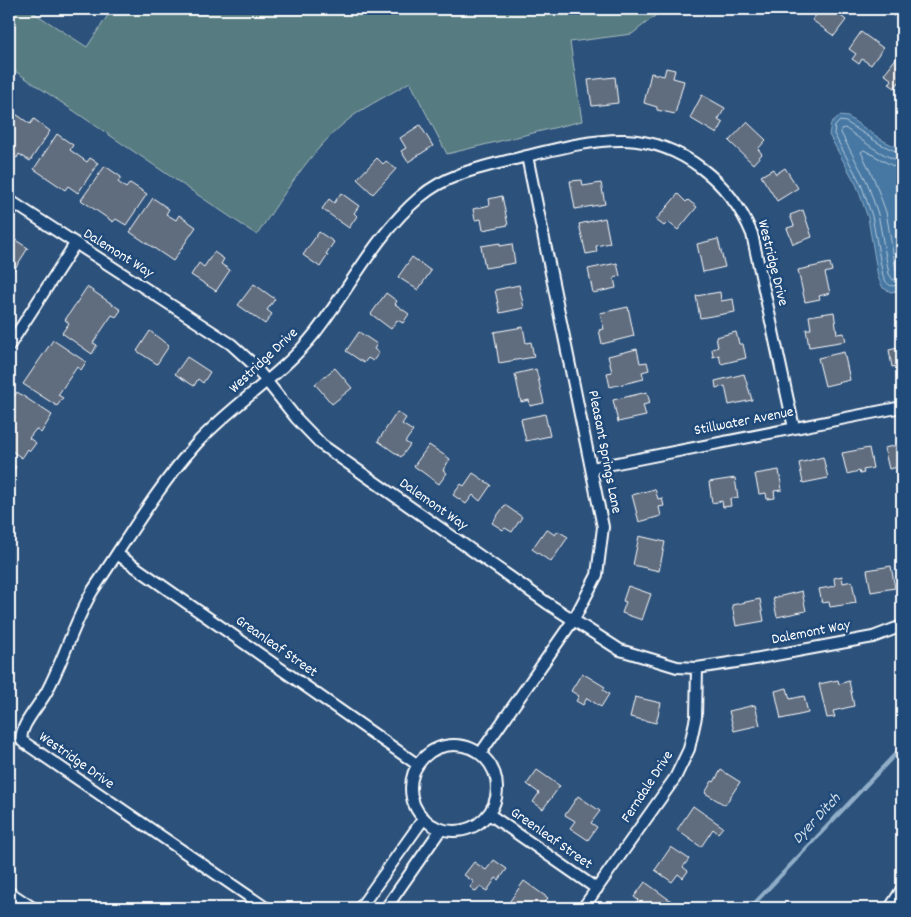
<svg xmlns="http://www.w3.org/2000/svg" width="911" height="917" font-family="Dekko,sans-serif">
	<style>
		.green { fill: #567b81; stroke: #aabdc0 }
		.water { fill: #4678a3; stroke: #90aec8 }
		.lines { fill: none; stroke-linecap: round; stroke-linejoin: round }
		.shore { stroke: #b5c9da; stroke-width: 1 }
		.stream { stroke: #90aec8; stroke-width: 4 }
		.building { fill: #606d7f; stroke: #fff }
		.minor-casing { stroke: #fff; stroke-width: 14 }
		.minor { stroke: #1f4a7a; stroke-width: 10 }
		.labels { text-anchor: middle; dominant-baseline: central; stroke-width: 5; stroke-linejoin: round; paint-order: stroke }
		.street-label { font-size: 15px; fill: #fff; stroke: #1f4a7a }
		.water-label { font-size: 16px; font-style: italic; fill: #d1dde8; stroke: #1f4a7a }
	</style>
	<rect width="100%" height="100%" fill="#2c517b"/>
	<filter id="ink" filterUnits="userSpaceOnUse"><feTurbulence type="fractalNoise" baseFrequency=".02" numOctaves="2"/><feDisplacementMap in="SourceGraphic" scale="10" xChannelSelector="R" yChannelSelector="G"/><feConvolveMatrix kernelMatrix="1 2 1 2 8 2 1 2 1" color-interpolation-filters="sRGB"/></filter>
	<g filter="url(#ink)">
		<path class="green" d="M9,9h19l59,38 25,-38h545l-2,7 -23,18 -62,8 12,79 -135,33 -37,-72c-16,10 -34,19 -50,29 -44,30 -74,80 -103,124l-248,-168z"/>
		<path class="water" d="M839,116l9,1 34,23 20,10v140l-11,2 -8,-4 -5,-11 -10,-59 -11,-32 -28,-51 2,-12z"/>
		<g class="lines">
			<path class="shore" d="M902,154l-22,-10 -34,-22 -6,-1 -5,5 -1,8 27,50 11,32 11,60c6,12 7,10 19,9
				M902,161c-17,-2 -43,-23 -57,-33l-4,1v4l26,49 11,32 11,60 4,6 9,-1
				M902,168l-9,-2 -29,-16 -3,2 13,27 12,33 10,58 6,2"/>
			<path class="stream" d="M750,908l152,-161"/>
		</g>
		<path class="building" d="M821,9h11l14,11 -12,16 -22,-16z
			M861,32l22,16 -12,17 -9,-6 -3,5 -7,-5 4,-5 -7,-5z
			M897,57l5,4v24l-3,-3 -4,6 -6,-4 3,-4 -8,-6z
			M666,68l9,2 -2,8 11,3 -9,33 -18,-4v-3l-13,-4 7,-30 13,3z
			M615,77l3,26 -26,3 -4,-26z
			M702,95l23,13 -7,12 5,3 -6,11 -27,-16z
			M9,104l6,4 -2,4 17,12 4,-5 16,12 -20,30 -11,-7 -2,4 -8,-5z
			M747,122l19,18 -8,9 4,5 -9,10 -24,-23z
			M420,125l13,21 -25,16 -7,-11 5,-3 -6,-10z
			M57,134l16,11 -3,5 17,12 3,-4 8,5 -20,30 -10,-7 -3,4 -31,-21z
			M377,158l6,6 3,-3 10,8 -23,25 -16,-15z
			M105,166l16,11 -3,5 8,6 4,-5 17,11 -21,31 -10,-6 -3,3 -32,-22z
			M785,168l13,20 -21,13 -16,-25 12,-7 3,5z
			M582,180l1,6 18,-3 4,21 -30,5 -5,-28z
			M341,193l18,13 -5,7 3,3 -8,12 -27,-19 7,-10 5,4z
			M678,194l8,8 2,-2 9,7 -19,23 -10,-8 -4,4 -8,-6z
			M502,196l6,29 -25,5 -2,-11 -6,1 -2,-11 17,-4 -1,-6z
			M153,198l16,11 -3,5 10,6 3,-5 17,12 -23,34 -43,-29z
			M803,210l9,27 -19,7 -6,-16 7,-2 -4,-11z
			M605,218l5,25 -14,3 1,6 -11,2 -7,-30z
			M319,232l15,10 -8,12 2,1 -8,12 -17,-12z
			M9,236l19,12 -19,30z
			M718,239l7,28 -22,5 -6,-28z
			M500,243v3l12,-2 3,19 -30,5 -4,-22z
			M214,252l10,7 -3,5 9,6 -14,21 -25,-16 8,-12 5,4z
			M412,257l19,14 -13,19 -20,-13z
			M617,263l3,13 -6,2 2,10 -23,5 -5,-24z
			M830,263l2,8 -7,2 5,20 -11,3 1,3 -15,3 -7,-32z
			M254,284l21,15 -8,11 5,4 -7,10 -27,-19z
			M519,285l5,23 -24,5 -5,-23z
			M87,287l34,23 -5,7 -4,-2 -19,28 4,2 -5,9 -30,-21 7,-10 -4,-3z
			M720,292l1,9 12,-2 2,13 -35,6 -4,-22z
			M386,293l11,8 -2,3 14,10 -6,9 -6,-3 -6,9 -20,-15z
			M628,307l6,29 -32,8 -3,-14 5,-1 -4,-16z
			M834,312l3,22 7,-1 2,8 -37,6 -3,-18h5l-2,-13z
			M523,327l3,16 5,-1 3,15 -35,6 -5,-31z
			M150,331l19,15 -12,18 -20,-13z
			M359,332l18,12 -3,5 5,4 -6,8 -5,-3 -4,5 -18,-12z
			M736,332l3,12h4l3,14 -25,6 -2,-9 -6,2 -1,-8 6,-2 -2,-10z
			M53,340l33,22 -5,8 -4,-3 -19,28 5,3 -6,8 -34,-22z
			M902,347v18l-10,2 -3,-17z
			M637,349l3,14 7,-1 2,8 -7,2 2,7 -34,8 -3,-14 5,-1 -4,-16z
			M844,352l6,28 -25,6 -7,-28z
			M187,357l23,15 -7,11 -5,-4 -4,7 -19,-12z
			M335,368l17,20 -20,16 -17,-20z
			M536,369l8,34 -14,3 -1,-6 -8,2 -6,-28z
			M744,374l8,26 -23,5 -4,-19 -9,2 -1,-7z
			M17,392l35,23 -11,18 -5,-4 -7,9 7,5 -6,8 -2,-2 -6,9 -13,-9v-44z
			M647,392l3,11 -7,2 3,11 -28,6 -5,-22z
			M397,412l9,6 -4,6 11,7 -8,11 5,3 -9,12 -23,-16z
			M545,414l5,22 -24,5 -5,-22z
			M902,444v31l-2,1 -2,-9 -9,2 -5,-21z
			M429,445l21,14 -7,11 4,3 -8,11 -25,-18z
			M869,448l4,20 -10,2 1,3 -4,1 -1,-3 -12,3 -5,-21z
			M823,457l5,21 -25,5 -4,-20z
			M9,462l7,5 -6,9 2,1 -3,5z
			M779,470l3,20 -8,1 1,7 -8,1 -1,-6 -7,1 -4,-20z
			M473,473l18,12 -11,16 -7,-6 -7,9 -13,-9 8,-11 3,2z
			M735,478l3,20 -8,1 1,7 -8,1 -1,-6 -10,2 -3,-21z
			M655,489l3,10 4,-1 2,8 -5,1 2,9 -22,6 -7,-27z
			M505,505l17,12 -10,15 -7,-4 -2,2 -11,-7z
			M546,529l9,6 3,-4 10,6 -17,25 -19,-13z
			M639,536l26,6 -6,29 -26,-6z
			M891,566l4,22 -24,4 -4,-22z
			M842,576l1,7 9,-2 4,22 -26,4 -1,-5 -7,1 -3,-14 16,-3 -1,-8z
			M628,586l23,8 -9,26 -20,-7 4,-11 -3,-1z
			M802,591l4,20 -29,6 -4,-19z
			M760,599l4,22 -28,5 -4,-21z
			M582,673l23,14 -2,3 6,4 -8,13 -14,-9 -4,7 -7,-4 3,-5 -8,-5z
			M838,680l1,4 10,-3 5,25 -21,5 2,6 -8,1 -8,-34z
			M787,688l3,11 14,-3 4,17 -27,6 -6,-28z
			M635,697l26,6 -5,20 -26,-6z
			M755,705l5,20 -26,6 -5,-20z
			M537,770l23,16 -17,23 -10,-7 6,-9 -12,-9z
			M721,770l19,12 -15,23 -20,-12 7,-12 2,1z
			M578,796l22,15 -9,12 6,4 -9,13 -18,-12 5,-7 -10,-6z
			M693,806l30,21 -5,6 -5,-4 -12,18 -24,-17z
			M671,847l18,12 -6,8 5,4 -5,7 -5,-4 -6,8 -17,-12z
			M494,860l13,9 -8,11 -3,-2 -9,13 -7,-4 -4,5 -6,-5 4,-5 -10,-7 10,-13 12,8z
			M524,881l24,17 -7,10h-36z
			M645,882l29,21 -4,5 -5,-3 -3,3h-30l6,-8 -4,-3z"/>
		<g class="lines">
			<defs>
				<path id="minor" d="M896,9l6,5
					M9,200l222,144 22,20 43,54 26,27 225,158 73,47 34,10 23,7 20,1 52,-8 124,-23 29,-11
					M9,346l66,-102
					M592,468l310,-61
					M117,554l301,211
					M411 788a43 43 0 1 1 86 0a43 43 0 1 1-86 0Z
					M480,754l94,-135 23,-44 6,-48 -76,-371
					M489,814l108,75
					M9,892l24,16
					M266,908l-244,-167c-4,-14 18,-36 25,-50 17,-32 27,-69 46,-101 33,-49 65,-104 104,-147 37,-40 85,-68 118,-110 35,-45 61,-99 105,-136 28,-24 64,-30 99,-39 33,-8 73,-19 106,-18 57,2 106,43 127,94l42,194
					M360,908l64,-90
					M386,908l55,-79
					M583,908l92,-130 14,-29 7,-32 1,-49
					M890,908l12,-19"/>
			</defs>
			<use href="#minor" class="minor-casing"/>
			<use href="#minor" class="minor"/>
		</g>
	</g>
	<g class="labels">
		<g class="street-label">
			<text transform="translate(118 254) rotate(32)">Dalemont Way</text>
			<text transform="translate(772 263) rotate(76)">Westridge Drive</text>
			<text transform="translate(264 361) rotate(-43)">Westridge Drive</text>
			<text transform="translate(744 422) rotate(-11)">Stillwater Avenue</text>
			<text transform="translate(604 452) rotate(79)">Pleasant Springs Lane</text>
			<text transform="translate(433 505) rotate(35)">Dalemont Way</text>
			<text transform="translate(811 633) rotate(-11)">Dalemont Way</text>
			<text transform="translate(276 647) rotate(35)">Greanleaf Street</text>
			<text transform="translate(76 761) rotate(35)">Westridge Drive</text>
			<text transform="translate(648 787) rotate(-57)">Ferndale Drive</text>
			<text transform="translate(551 839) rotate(35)">Greenleaf Street</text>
		</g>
		<g class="water-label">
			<text transform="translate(817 819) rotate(-47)">Dyer Ditch</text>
		</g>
	</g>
	<rect width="911" height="917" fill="none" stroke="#1f4a7a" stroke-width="30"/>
	<rect x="15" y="15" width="881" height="887" fill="none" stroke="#fff" stroke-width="2" filter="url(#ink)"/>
</svg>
